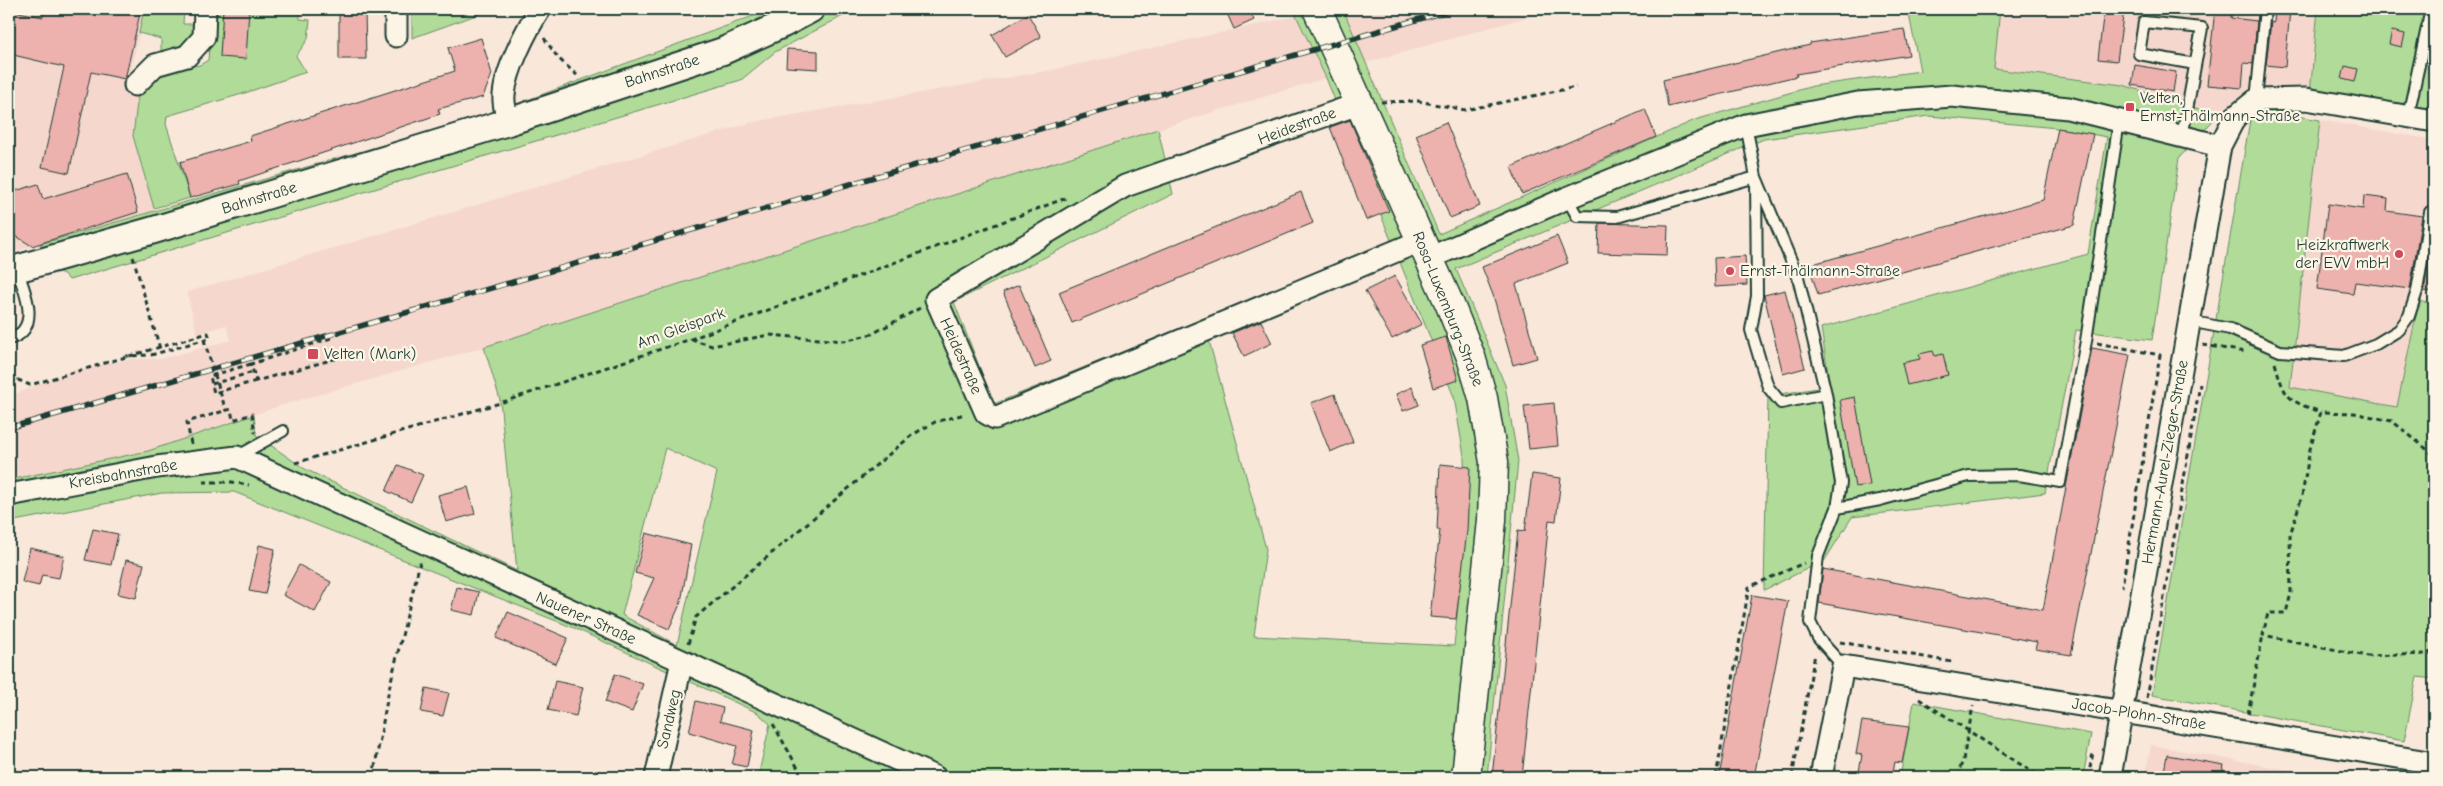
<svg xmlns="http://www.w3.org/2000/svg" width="2443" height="786" font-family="'Comic Neue',sans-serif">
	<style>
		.built { fill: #f5d7cd }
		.green { fill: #b0db98; stroke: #688c66; fill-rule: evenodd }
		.building { fill: #edb1ae; stroke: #1f3d34 }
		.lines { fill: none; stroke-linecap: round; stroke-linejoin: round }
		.service-casing { stroke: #1f3d34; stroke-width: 14 }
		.minor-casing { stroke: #1f3d34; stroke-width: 25 }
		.tertiary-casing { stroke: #1f3d34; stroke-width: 30 }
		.secondary-casing { stroke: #1f3d34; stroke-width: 31 }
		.path { stroke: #1f3d34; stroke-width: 3; stroke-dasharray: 5 4; stroke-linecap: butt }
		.service { stroke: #fcf5e5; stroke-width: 10 }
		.minor { stroke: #fcf5e5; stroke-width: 21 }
		.tertiary { stroke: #fcf5e5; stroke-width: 26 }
		.secondary { stroke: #fcf5e5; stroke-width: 28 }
		.rail-casing { stroke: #1f3d34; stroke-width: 5.5 }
		.rail { stroke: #fcf5e5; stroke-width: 4; stroke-dasharray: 11; stroke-linecap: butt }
		.path-bridge { stroke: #1f3d34; stroke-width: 3; stroke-dasharray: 5 4; stroke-linecap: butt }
		.poi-dot { fill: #d1495b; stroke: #fcf5e5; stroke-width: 2 }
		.labels { text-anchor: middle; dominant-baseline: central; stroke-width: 4.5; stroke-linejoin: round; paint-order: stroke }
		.street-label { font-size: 16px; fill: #1f3d34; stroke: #fcf5e5 }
		.poi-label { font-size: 16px; fill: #1f3d34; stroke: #fcf5e5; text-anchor: start }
	</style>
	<rect width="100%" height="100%" fill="#f9e7da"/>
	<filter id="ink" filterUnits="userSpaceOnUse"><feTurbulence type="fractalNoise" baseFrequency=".02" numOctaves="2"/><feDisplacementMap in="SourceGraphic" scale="10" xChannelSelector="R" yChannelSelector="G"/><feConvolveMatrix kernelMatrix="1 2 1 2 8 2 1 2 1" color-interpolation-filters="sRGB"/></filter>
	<g filter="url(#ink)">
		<path class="built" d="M9,9h135l-15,71 9,15 -5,41 22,75 -146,42z
			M1343,9h213l-191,54z
			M2000,9h318l-8,84 -59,-6 -33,28 -95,-30 -129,-16z
			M1296,16l30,62 -168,51 -674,218 -205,59 -131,45 -139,29v-83l61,-26 60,-12h31l70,-19 -5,-15 -29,9 -10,-42 566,-170 299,-52z
			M2320,120l114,20v82l-36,185 -108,-19z
			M2151,745l176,32h-182z"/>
		<path class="green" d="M144,9h40l-1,15h13l-1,10 -23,20 -11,-1v-14l-22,-6z
			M212,9h88v10l10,1 -2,19 -12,17 10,16 -64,22 -75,22 -1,8 24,74 -36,10 -21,-72 5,-41 3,-7 21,-18 38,-5 8,-5z
			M412,9h81l-81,29z
			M772,9h84l-81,43 -34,28 -672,200c-6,-9 -12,-9 -22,-7l-7,-29 447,-129z
			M1293,9h50l96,225 256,-114 118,-34 107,-15 -12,-62h92l-6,60 129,16 95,30 -39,43 -27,182 -76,-10 -31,163 -193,24 -27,43 -61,30 4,-194 62,-10 -9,-58 267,-74 19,-117 -50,-9 -128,-12 -165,23 -308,130 49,116 13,76 -31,316h-729l12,-53 -12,-11 -184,-85 -340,-136 -72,1 -153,29v-42l139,-29 106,-36 2,20 49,34 212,102 -17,-171 -16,-53 674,-218 15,65 -219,108 40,102 209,-85 63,230 -12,87 200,10 11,-112 -1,-78 -10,-59 -128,-319zM665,448l52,24 -40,173 -55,-30z
			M2318,9h116v102l-124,-18z
			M2252,108l68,12 -30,267 107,20 22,-106 15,3v375l-17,-2 -13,64 -252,-46z
			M1914,702l177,32 -8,43h-183z"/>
		<path class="building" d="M45,9h96l-16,70 -34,-7 -22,101 -27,-6 22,-100 -55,-13v-44l34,7z
			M223,9h26l-3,50 -26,-2z
			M339,9h26l1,50h-27z
			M1225,9h24l5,11 -20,9z
			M2104,9h20l-7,52 -19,-2z
			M2215,9h17l-1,9 26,3 -4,43 -9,-1 -2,25 -35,-3z
			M2275,9h15l-5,58 -19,-2 5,-43 3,1z
			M1028,14l13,23 -36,20 -13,-22z
			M1904,29l5,26 -113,19 1,2 -129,31 -5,-27 147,-35v-2z
			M2392,31l13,3 -3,13 -13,-3z
			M481,38l11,36 -9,23 -45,12 2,5 -201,67 1,3 -50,14 -10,-36 71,-21 -1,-5 205,-65 -7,-23z
			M787,49l31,2v18l-32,-2z
			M2135,65l41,7 -3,20 -41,-7z
			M2345,66l13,3 -3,13 -13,-3z
			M1645,109l11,28 -134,57 -11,-27z
			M1350,120l39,91 -23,9 -36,-93z
			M1446,122l34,84 -30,12 -34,-83z
			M2058,128l35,6 -19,91 -256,70 -9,-30 234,-65z
			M127,174l11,38 -106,34 -21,-13 -2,-40 29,-9 5,15z
			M1301,192l12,31 -241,100 -13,-31z
			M2364,196l24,3 -1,12 35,5 -12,73 -55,-7 -2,12 -36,-5 11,-85 35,5z
			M1599,223l69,2 -1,30 -69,-2z
			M2434,229v63l-10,-1z
			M1557,236l11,27 -52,21 21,74 -24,7 -20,-70 -11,-28z
			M1745,256l2,29 -32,2 -1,-29z
			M1395,276l27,48 -30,15 -27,-48z
			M1019,285l32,76 -16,7 -32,-76z
			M1785,290l20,78 -22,6 -19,-79z
			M1261,321l11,22 -28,13 -12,-23z
			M1446,337l12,43 -25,8 -13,-43z
			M2092,348l38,7 -59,300 -36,-6 2,-7 -218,-39 4,-34 220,41z
			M1933,351l2,5 8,-2 5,21 -41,10 -5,-22 18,-4 -1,-5z
			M1412,387l7,18 -16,6 -7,-17z
			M1335,394l18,48 -23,10 -19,-49z
			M1855,397l15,88 -15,2 -15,-87z
			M1554,403l4,43 -29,3 -5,-43z
			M1440,464l30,3 -3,64 -11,88 -26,-2 10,-87h-3z
			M398,465l25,10 -12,27 -25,-11z
			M1532,474l29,4 -5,43 -7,-1 -27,257h-30l26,-247 7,1z
			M468,487l7,27 -29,8 -8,-27z
			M93,529l25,5 -7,31 -26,-5z
			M646,533l45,12 -10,57 -12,27 -32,-14 17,-37 -19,-5z
			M259,545l16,4 -10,45 -16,-3z
			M30,548l34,8 -5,22 -17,-3 -3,11 -17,-4z
			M126,560l18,4 -8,34 -18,-4z
			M299,565l32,17 -16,30 -32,-17z
			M457,587l22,5 -5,23 -23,-5z
			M1752,595l36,6 -34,176h-35z
			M508,612l60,26 -12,26 -60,-26z
			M615,674l28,10 -11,28 -27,-10z
			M555,681l28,6 -7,29 -28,-6z
			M426,688l23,5 -6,23 -22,-4z
			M696,701l27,7 -3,13 34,9 -7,37 -15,-3 5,-18 -48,-14z
			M1862,721l47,6 -7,36 -7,-1 -3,15h-34l4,-22 -6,-1z
			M2167,755l57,10 -2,12h-59z"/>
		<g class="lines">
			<defs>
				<path id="service" d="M2256,100l9,-91
					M2408,116l23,-107
					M1746,125l10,52 42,100 28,117 15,89 -4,25
					M2182,137l20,-109 -58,-6 -5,32 56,10
					M1567,198l10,18 40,1 139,-40 1,119 -6,34 17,57 13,16 45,-9
					M2189,321l41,8 50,22 64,5 32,-12 23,-14 10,-14 8,-25 13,-79
					M9,339c33,-9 16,-48 8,-69
					M238,456l45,-25
					M1843,666l-25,-28 -8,-16 8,-66 19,-48 43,-8 89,-24 50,-1 41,7 26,-141 33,-220"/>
				<path id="minor" d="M396,9v27
					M135,85l20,-20 32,-9 17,-19 1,-28
					M1361,103l-236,83 -189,113 50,114 9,5 425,-177
					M508,122c-2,-9 -5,-18 -4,-27 2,-25 22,-65 36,-86
					M1427,259l140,-61 179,-73 112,-22 94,-7 116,12 152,38
					M9,495l148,-28 80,-10 698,320
					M656,777l26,-116
					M1821,777l22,-111 591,97
					M2110,777l110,-631 15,-29 21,-17 50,-1 128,22"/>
				<path id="tertiary" d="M9,271l145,-41 354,-108 215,-71 60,-27 28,-15"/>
				<path id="secondary" d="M1317,9l133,296 21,52 12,41 11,64 -2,58 -26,257"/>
			</defs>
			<use href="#service" class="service-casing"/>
			<use href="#minor" class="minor-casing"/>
			<use href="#tertiary" class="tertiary-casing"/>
			<use href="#secondary" class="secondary-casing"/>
			<path class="path" d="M544,38l14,20 20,18
				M1381,102l37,-1 47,9 111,-23
				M133,257l28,95
				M331,338l-80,26 5,17 82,-23
				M691,339l21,7 57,-11 75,6 28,-7 48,-26
				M2097,343l63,12 -38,232
				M2203,345l43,7
				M2275,363c10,35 11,37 46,49
				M251,364l-41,12 4,17 42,-12
				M9,383l9,-3 12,5 178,-52 2,5 -59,17 -25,1
				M212,384l41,-12
				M191,444l-4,-22 44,-13 2,11 19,-6 3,19
				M2434,455l-42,-34 -38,-8 -33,-1 -11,37 -8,47 -12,39 1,58 -5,20h-18l-5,22 104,21 61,-2 6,-3
				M295,463l205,-60 191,-64 375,-141
				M203,482h29l17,3
				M1840,642l112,20
				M688,644l8,-27 216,-182 23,-13 30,-8
				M2147,698l53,-314
				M1919,699l121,78
				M2248,714l15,-79
				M773,724l30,53
				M373,777l16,-88 31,-127
				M1716,777l33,-190 55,-24
				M1792,777l23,-123
				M1957,777l6,-17 10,-54
				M2088,777l5,-24"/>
			<use href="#service" class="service"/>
			<use href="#minor" class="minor"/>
			<use href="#tertiary" class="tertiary"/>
			<use href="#secondary" class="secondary"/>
			<defs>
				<path id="rail" d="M9,428l1445,-419"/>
			</defs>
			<use href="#rail" class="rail-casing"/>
			<use href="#rail" class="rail"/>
			<path class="path-bridge" d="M204,340l22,71"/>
		</g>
	</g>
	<g class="poi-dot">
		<rect x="2125" y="102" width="10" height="10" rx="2.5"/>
		<circle cx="2399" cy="254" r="5"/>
		<circle cx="1730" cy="271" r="5"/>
		<rect x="307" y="348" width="12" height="12" rx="2.5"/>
	</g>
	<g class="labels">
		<g class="street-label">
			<text transform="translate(662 71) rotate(-18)">Bahnstraße</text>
			<text transform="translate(1297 126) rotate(-20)">Heidestraße</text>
			<text transform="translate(259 198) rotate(-17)">Bahnstraße</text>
			<text transform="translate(1448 309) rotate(68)">Rosa-Luxemburg-Straße</text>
			<text transform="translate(681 328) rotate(-20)">Am Gleispark</text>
			<text transform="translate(961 356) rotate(66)">Heidestraße</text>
			<text transform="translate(2165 462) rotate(-80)">Hermann-Aurel-Zieger-Straße</text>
			<text transform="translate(123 474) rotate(-10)">Kreisbahnstraße</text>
			<text transform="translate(586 618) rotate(24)">Nauener Straße</text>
			<text transform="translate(2139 714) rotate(9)">Jacob-Plohn-Straße</text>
			<text transform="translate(669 719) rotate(-77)">Sandweg</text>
		</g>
		<g class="poi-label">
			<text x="2140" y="98">Velten,<tspan x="2140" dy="18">Ernst-Thälmann-Straße</tspan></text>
			<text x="2389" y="245" text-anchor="end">Heizkraftwerk<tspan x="2389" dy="18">der EVV mbH</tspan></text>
			<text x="1740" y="271">Ernst-Thälmann-Straße</text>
			<text x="324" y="354">Velten (Mark)</text>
		</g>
	</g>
	<rect width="2443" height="786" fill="none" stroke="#fcf5e5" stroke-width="30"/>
	<rect x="15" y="15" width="2413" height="756" fill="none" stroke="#1f3d34" stroke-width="2" filter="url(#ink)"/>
</svg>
